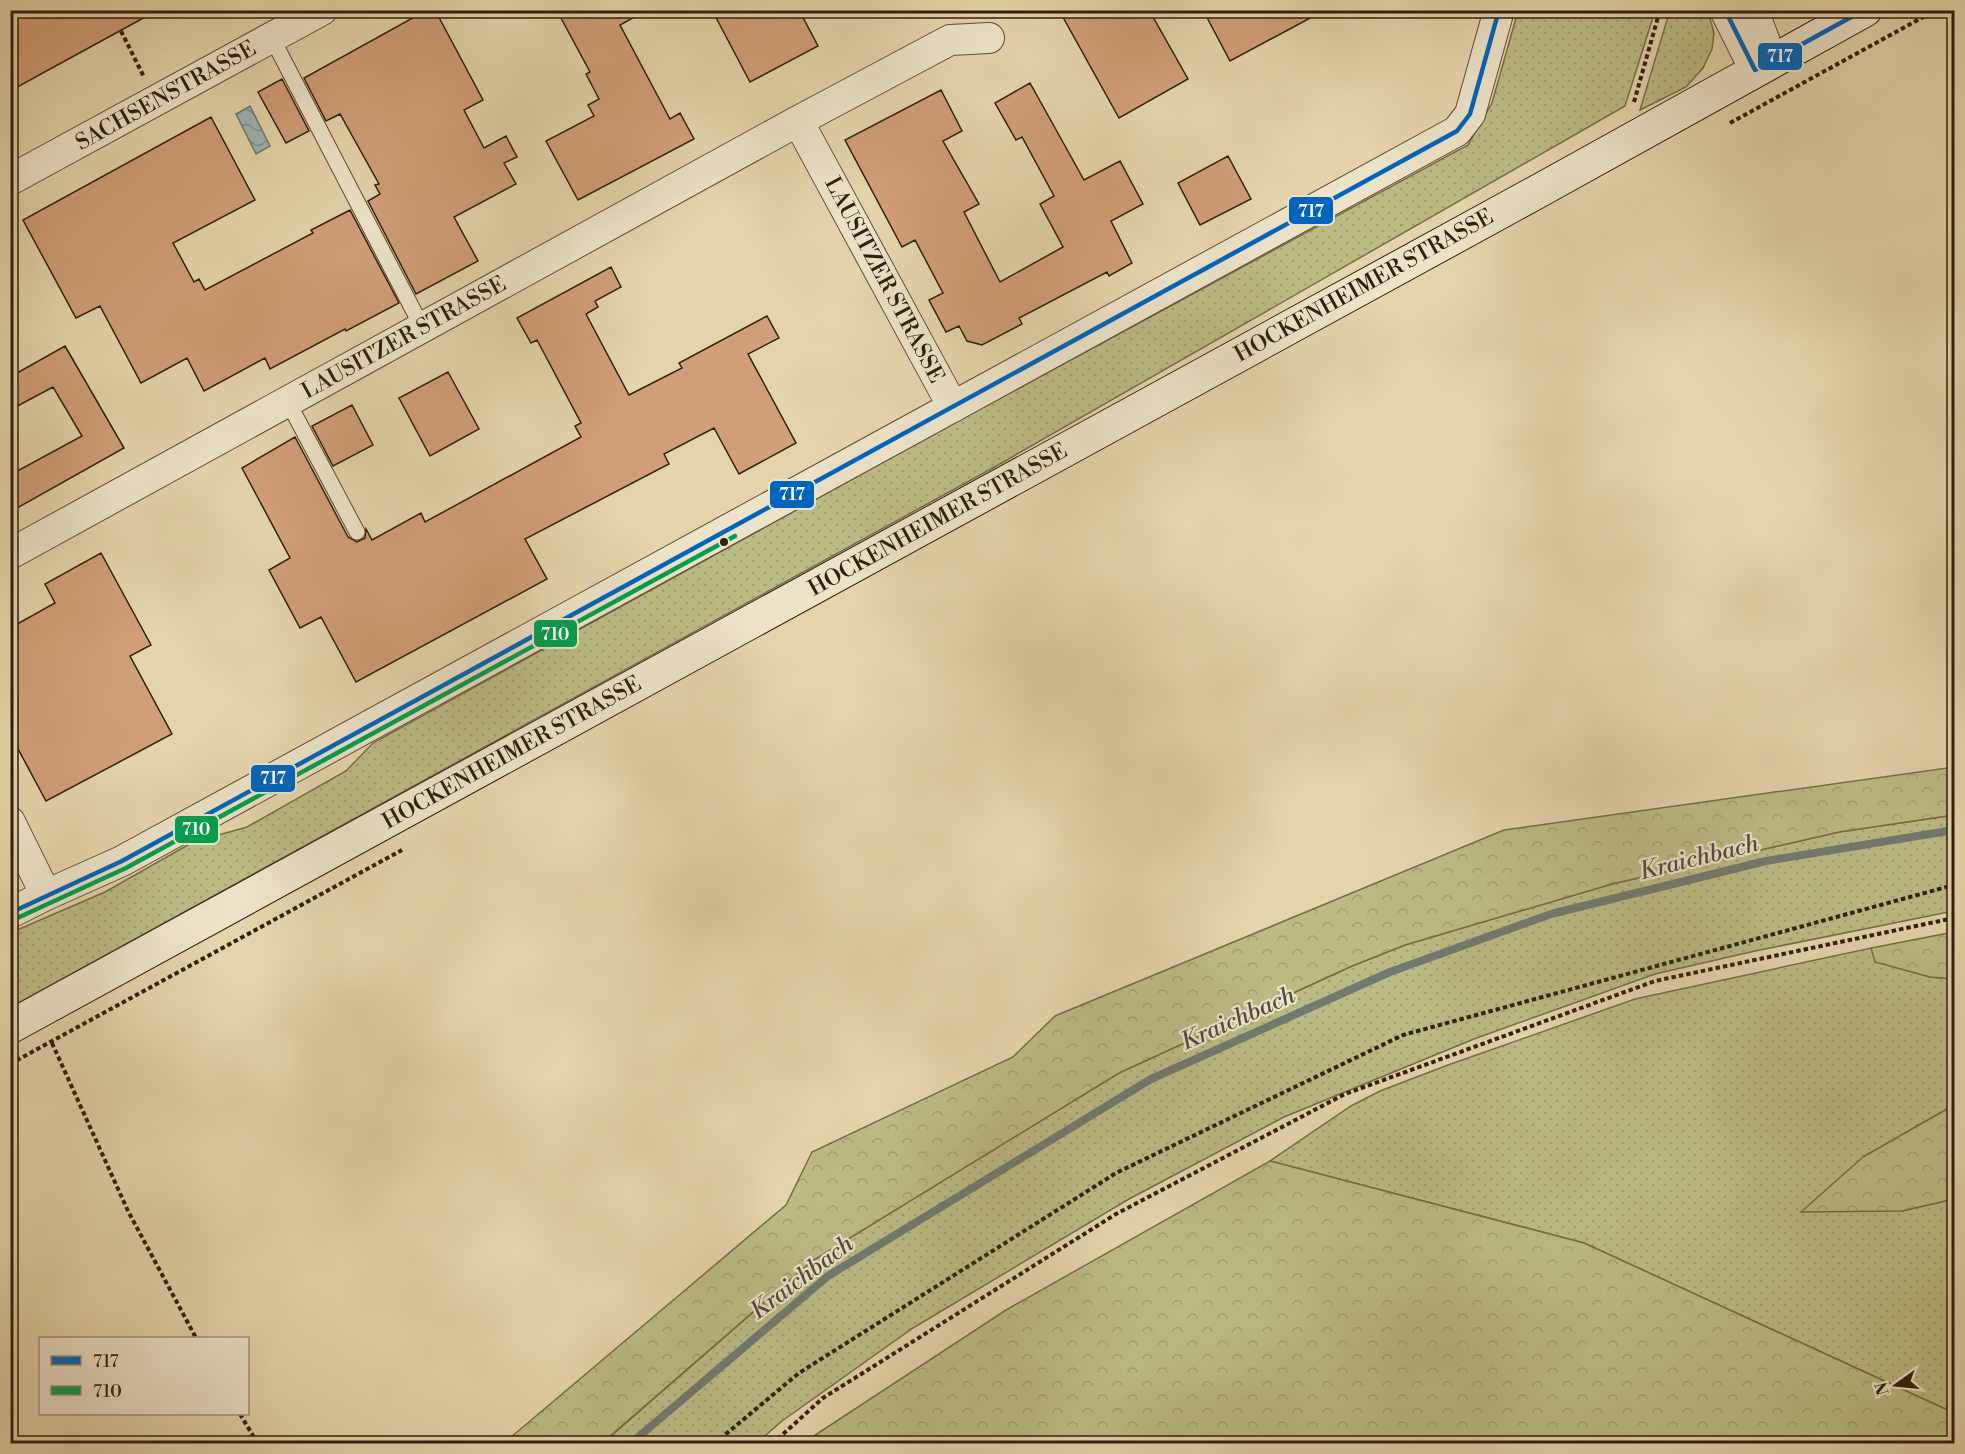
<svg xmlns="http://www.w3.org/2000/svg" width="1965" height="1454" font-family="'Libre Bodoni',serif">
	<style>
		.grass { fill: url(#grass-dots); stroke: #766d48; stroke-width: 1.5 }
		.forest { fill: url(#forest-crowns); stroke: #766d48; stroke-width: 1.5 }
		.water { fill: url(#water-waves); stroke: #707a70; stroke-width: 1.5 }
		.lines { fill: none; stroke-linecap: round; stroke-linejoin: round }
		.stream { stroke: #707a70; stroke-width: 8 }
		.building { fill: #d09e77; stroke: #311f0b; stroke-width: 1.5 }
		.lane-casing { stroke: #5e4c33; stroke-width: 17 }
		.street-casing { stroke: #5e4c33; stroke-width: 32 }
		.secondary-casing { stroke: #311f0b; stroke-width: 35 }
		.path { stroke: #311f0b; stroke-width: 4; stroke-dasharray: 4.5 3; stroke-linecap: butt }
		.lane { stroke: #ede3c9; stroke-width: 15 }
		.street { stroke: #ede3c9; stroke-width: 30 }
		.secondary { stroke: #ede3c9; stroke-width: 33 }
		.bus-1-casing { stroke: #ede3c9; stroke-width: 9 }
		.bus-2-casing { stroke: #ede3c9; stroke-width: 9 }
		.bus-1 { stroke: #0065bd; stroke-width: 4.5 }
		.bus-2 { stroke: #029f4e; stroke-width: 4.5 }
		.bus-dot { fill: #311f0b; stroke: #ede3c9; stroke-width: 2 }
		.labels { text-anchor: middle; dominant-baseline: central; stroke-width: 4.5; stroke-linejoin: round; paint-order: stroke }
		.street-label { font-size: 22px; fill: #311f0b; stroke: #ede3c9 }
		.water-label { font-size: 24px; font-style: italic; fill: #504c3e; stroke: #ede3c9 }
		.line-badge { stroke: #ede3c9; stroke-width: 2 }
		.badge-label { font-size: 16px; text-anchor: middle; font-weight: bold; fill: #fff }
	</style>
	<defs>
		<pattern id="grass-dots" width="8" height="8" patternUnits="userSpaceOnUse" patternTransform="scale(1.5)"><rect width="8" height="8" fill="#bbbb85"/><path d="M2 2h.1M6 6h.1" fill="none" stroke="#a1a072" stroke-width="1.8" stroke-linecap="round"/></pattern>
		<pattern id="forest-crowns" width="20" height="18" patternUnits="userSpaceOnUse" patternTransform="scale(1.5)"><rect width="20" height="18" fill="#bbbb85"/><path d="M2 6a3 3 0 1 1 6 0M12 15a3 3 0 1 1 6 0" fill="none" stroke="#a1a072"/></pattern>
		<pattern id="water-waves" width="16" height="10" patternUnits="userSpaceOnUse" patternTransform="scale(1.5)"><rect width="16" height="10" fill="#9ab6b4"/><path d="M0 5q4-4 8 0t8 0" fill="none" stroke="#7e9391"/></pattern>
	</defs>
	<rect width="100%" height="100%" fill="#e4d4ac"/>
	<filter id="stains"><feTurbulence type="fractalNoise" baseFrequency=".00333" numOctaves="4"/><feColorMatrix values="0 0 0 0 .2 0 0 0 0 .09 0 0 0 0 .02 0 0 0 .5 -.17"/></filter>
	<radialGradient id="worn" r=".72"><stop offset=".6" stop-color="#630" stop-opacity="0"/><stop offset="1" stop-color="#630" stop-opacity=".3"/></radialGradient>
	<path class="grass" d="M1670,10l38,1 6,22 -2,16 -9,19 -17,19 -46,23z
		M1518,11h137l-30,95 -634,363 -980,538 -1,-74 95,-41 88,-50 54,-15 99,-56 27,-28 587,-323 508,-275 24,-42z
		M1954,815v96l-199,40 -100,23 -181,65 -190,78 -155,82 -216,129 -131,93 -25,22 -155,1 210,-183 307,-188 233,-107 53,-21 207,-61 227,-52z
		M1871,948l5,14 54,15 24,2v126l-91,52 39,54 52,-12v214l-370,-170 -314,-82 81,-55 29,-15 68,-26 187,-66z"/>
	<path class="forest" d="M1954,767v48l-115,17 -227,52 -207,61 -53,21 -233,107 -307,188 -210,182h-98l282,-238 26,-53 201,-95 42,-41 449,-186z
		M1954,932v47l-24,-2 -55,-15 -4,-14z
		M1954,1105v94l-52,12 -101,1 62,-55z
		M1270,1161l314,82 370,170v30h-1151l203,-133z"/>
	<path class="water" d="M250,106l20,40 -14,8 -20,-40z"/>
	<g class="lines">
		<path class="stream" d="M630,1444l198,-168 323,-197 239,-107 161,-58 215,-53 188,-31"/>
	</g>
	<path class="building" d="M10,10h148l-148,81z
		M427,10h8l48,90 -19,10 20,38 22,-12 11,21 -13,6 12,21 -62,33 24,44 -62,33 -48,-93 12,-7 -5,-9 4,-1 -39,-70 -14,7 -22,-43z
		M575,10h72l-27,15 50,94 10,-6 14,26 -116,61 -32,-59 48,-25 -6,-11 11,-6 -13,-25 4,-2 -29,-54z
		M712,10h87l19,36 -68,36z
		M1059,10h90l39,69 -69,39z
		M1203,10h122l-95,51z
		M282,79l27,52 -23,12 -28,-51z
		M1030,83l54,97 36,-19 23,43 -32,17 21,42 -23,13 -2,-4 -88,46 3,6 -40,21 -15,-4 -8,-15 -13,6 -17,-32 14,-7 -28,-53 -13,7 -57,-107 96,-50 21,41 -19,10 36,63 -15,8 36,70 63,-35 -23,-43 14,-8 -32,-59 -6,3 -21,-37z
		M211,117l44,83 -82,43 21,39 5,-3 6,11 108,-57 -2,-3 39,-20 49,93 -53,28 -1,-2 -75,40 -5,-11 -61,33 -17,-33 -46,25 -41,-77 -24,12 -53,-98z
		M1228,156l23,43 -51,26 -22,-42z
		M611,267l10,20 -26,14 3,6 -12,7 43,81 53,-27 -3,-5 88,-47 12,22 -31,16 48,89 -57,31 -25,-46 -50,26 5,10 -144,75 22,40 -191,103 -35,-65 -21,11 -31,-58 21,-12 -48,-90 53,-31 53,100 9,5 8,-4 1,-9 6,11 49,-27 4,9 156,-85 -6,-11 6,-3 -44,-83 -6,3 -14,-25z
		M65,346l59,102 -114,64v-37l72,-39 -29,-49 -43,23v-33z
		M448,372l31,57 -49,27 -31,-58z
		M352,405l21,40 -40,21 -21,-40z
		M101,553l50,92 -21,11 42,78 -126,67 -36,-67v-106l45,-25 -10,-19z"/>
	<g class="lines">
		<defs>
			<path id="lane" d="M272,38l151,291
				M288,402l69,130"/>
			<path id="street" d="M1725,10l30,60
				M1753,10l19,51
				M798,121l152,-81 39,-2
				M10,180l312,-170
				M10,554l788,-433 155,286
				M10,822l36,73
				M10,913l36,-18 76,-34 1335,-730 13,-17 29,-104"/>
			<path id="secondary" d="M10,1027l1525,-834 330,-183"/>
		</defs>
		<use href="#lane" class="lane-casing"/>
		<use href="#street" class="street-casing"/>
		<use href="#secondary" class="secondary-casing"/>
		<path class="path" d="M121,31l23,46
			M1634,102l26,-92
			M1730,123l206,-113
			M52,1043l76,168 68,127
			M10,1064l392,-214
			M240,1414l18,30
			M714,1444l85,-71 317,-200 287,-138 551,-150
			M772,1444l51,-46 293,-184 229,-120 310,-113 299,-63"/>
		<use href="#lane" class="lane"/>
		<use href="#street" class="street"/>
		<use href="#secondary" class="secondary"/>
		<defs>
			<path id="bus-1" d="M1725,10l30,60 109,-60
				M10,913l112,-52 1335,-730 13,-17 29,-104"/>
			<path id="bus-2" d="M13,920l113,-52 609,-332"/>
		</defs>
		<use href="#bus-1" class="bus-1-casing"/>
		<use href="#bus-2" class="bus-2-casing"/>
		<use href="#bus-1" class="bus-1"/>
		<use href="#bus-2" class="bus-2"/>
	</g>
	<circle class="bus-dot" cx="724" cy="542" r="5"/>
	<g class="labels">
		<g class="street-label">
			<text transform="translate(166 96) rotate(-29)">SACHSENSTRASSE</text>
			<text transform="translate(884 280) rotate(62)">LAUSITZER STRASSE</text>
			<text transform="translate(1364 286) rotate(-29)">HOCKENHEIMER STRASSE</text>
			<text transform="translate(404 338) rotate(-29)">LAUSITZER STRASSE</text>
			<text transform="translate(938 520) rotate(-29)">HOCKENHEIMER STRASSE</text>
			<text transform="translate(512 753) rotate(-29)">HOCKENHEIMER STRASSE</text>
		</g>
		<g class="water-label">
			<text transform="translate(1699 858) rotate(-14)">Kraichbach</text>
			<text transform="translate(1238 1019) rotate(-24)">Kraichbach</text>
			<text transform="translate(802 1278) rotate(-37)">Kraichbach</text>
		</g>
	</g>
	<g class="line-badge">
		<rect x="1757" y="42" width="46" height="29" rx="6" fill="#0065bd"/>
		<rect x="1288" y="196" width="46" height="29" rx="6" fill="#0065bd"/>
		<rect x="769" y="480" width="46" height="29" rx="6" fill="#0065bd"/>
		<rect x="533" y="619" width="45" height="29" rx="6" fill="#029f4e"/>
		<rect x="250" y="764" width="46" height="29" rx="6" fill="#0065bd"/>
		<rect x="174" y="815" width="45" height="29" rx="6" fill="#029f4e"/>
	</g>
	<g class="badge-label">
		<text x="1780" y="62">717</text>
		<text x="1311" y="217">717</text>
		<text x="792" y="500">717</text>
		<text x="555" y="640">710</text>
		<text x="273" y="784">717</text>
		<text x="196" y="835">710</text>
	</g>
	<rect width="1965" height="1454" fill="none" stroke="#e4d4ac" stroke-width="36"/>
	<rect x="12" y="12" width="1941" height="1430" fill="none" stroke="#311f0b" stroke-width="3"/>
	<rect x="18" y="18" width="1929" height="1418" fill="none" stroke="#311f0b" stroke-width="1.5"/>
	<rect x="39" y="1337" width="210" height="78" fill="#ede3c9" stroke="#a2957d" stroke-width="1.5"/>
	<rect x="51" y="1356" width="30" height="9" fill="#0065bd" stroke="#a2957d" stroke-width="1.5"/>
	<text x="93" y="1367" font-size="18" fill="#311f0b">717</text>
	<rect x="51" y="1386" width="30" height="9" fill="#029f4e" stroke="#a2957d" stroke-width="1.5"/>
	<text x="93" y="1397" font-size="18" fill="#311f0b">710</text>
	<g transform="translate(1896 1385) rotate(255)" stroke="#ede3c9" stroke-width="4.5" paint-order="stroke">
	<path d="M0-4.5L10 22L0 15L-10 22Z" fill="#311f0b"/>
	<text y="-9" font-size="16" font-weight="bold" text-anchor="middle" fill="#311f0b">N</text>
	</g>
	<rect width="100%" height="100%" filter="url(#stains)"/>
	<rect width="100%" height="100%" fill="url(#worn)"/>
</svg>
